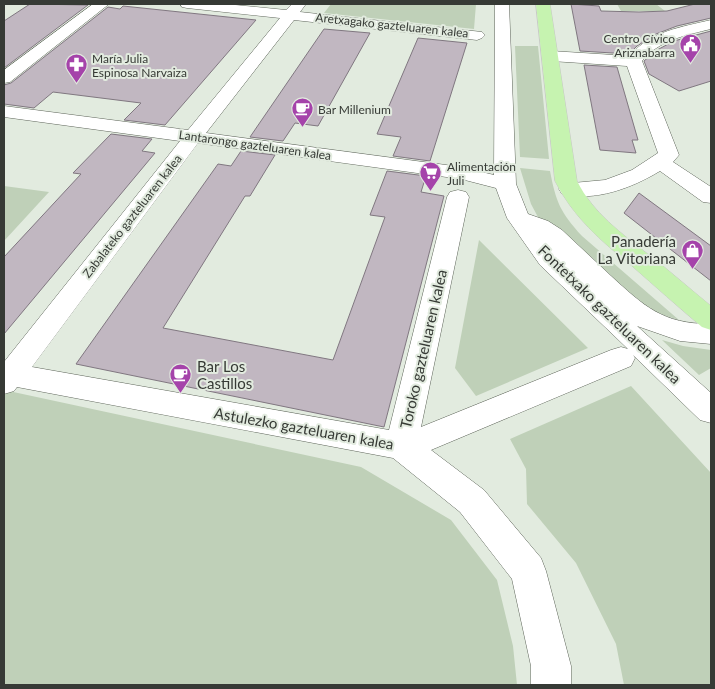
<svg xmlns="http://www.w3.org/2000/svg" width="715" height="689" font-family="Lato,sans-serif">
	<style>
		.green { fill: #bfd0b8 }
		.building { fill: #c1b7c1; stroke: #807780 }
		.lines { fill: none; stroke-linecap: round; stroke-linejoin: round }
		.minor-casing { stroke: #5e655a; stroke-width: 1 }
		.major-casing { stroke: #c7c8c6; stroke-width: 1 }
		.minor { fill: #fff; fill-rule: evenodd }
		.major { fill: #c6f3b0; fill-rule: evenodd }
		.labels { text-anchor: middle; dominant-baseline: central; stroke-width: 4; stroke-linejoin: round; paint-order: stroke }
		.far-street-label { font-size: 12px; fill: #363a35; stroke: #e2ebdf }
		.far-poi-label { font-size: 12px; fill: #363a35; stroke: #e2ebdf; text-anchor: start }
		.poi-label { font-size: 15px; fill: #363a35; stroke: #e2ebdf; text-anchor: end }
		.street-label { font-size: 15px; fill: #363a35; stroke: #e2ebdf }
	</style>
	<rect width="100%" height="100%" fill="#e2ebdf"/>
	<path class="green" d="M331,4h145l-2,25 -150,-16z
		M617,4h39l9,7h-44z
		M515,46h23l11,113 -29,-2z
		M520,168l30,3c6,31 10,41 32,65l97,84 -28,-9 -112,-92 -8,-15z
		M4,186l45,6 -45,49z
		M479,240l109,108 -112,48 -21,-28z
		M662,340l21,6 28,4v18l-12,7z
		M631,386l80,87v212h-87l-8,-41 -40,-81 -49,-59 -1,-35 -16,-30z
		M4,390l357,77 90,53 46,60 16,66 4,39h-513z"/>
	<path class="building" d="M30,4l58,1 -84,63v-47z
		M571,4l28,2 2,5 38,1 28,-1 28,-7h16v14l-34,8 -21,8 -19,12 -8,8 -49,-3z
		M123,6l133,14 -91,105 -41,-5 17,-17 -88,-11 -19,16 -30,-4v-19l7,-2 97,-76 12,2z
		M324,29l46,4 -52,93 -23,-3 -12,18 -33,-4z
		M711,31v50l-32,10 -30,-17 -5,-13 13,-11 17,-9z
		M418,38l49,5 -37,118 -37,-5 8,-19 -24,-3z
		M584,65l33,2 21,73h-6l4,13 -36,-3z
		M111,134l41,5 -10,12 13,2 -151,181v-77l77,-83 -8,-1z
		M241,151l34,4 -25,41h-5l-82,132 170,32 52,-143 -15,-2 17,-44 39,5 -5,16 23,4 -60,231 -308,-63 142,-200 13,2z
		M639,193l72,53v35l-87,-68z"/>
	<g class="lines">
		<defs>
			<path id="minor" d="M93,4h16l-99,78 -6,1v-13z
				M180,4h45l61,6 6,-6h14l-6,8 182,20 3,3 -3,3 -5,2 -183,-20 -88,113 255,34 33,8 1,-171h14l7,180 12,30 20,7 14,9c16,15 32,30 48,45 34,31 52,49 101,49v20l-31,-3 -43,-15 74,67v30l-11,-3 -67,-65 2,3 -4,8 -200,84 53,40 57,68 5,13 25,95v19h-40v-19l-19,-87 -52,-67 -67,-54 -376,-71 -3,4 -10,3v-32l176,-221 -176,-24v-11l184,24 92,-112 -93,-10 -5,-1zM198,143l263,36 35,9 11,30 33,47 88,84 -7,-2 -10,3 -190,77 48,-230 -3,-5 -8,-2 -8,2 -3,5 -58,233 -357,-63z
				M711,20v9c-25,6 -52,11 -69,32l37,94 -6,7 38,25v16l-8,-1 -43,-31c-28,17 -65,31 -98,23l-3,-5 3,-5 43,-4 27,-10 26,-17 -31,-87 -76,-5 -6,-2 -2,-3 2,-3 6,-2 79,5c20,-25 52,-29 81,-36z"/>
			<path id="major" d="M536,4h14l27,177c16,32 44,52 72,74 21,16 41,34 62,51v24l-9,-3c-24,-20 -47,-41 -70,-61 -31,-25 -59,-49 -77,-85z"/>
		</defs>
		<use href="#minor" class="minor-casing"/>
		<use href="#major" class="major-casing"/>
		<use href="#minor" class="minor"/>
		<use href="#major" class="major"/>
	</g>
	<defs>
		<symbol id="civic-pin" viewBox="-11 -11 22 30"><path d="M0 17L-7.5 6A9.5 9.5 0 1 1 7.5 6Z" fill="#a543aa" stroke="#e2ebdf"/><path d="M-.6-6.5H3V-4.5H.6V-3L4-1V1h2V6H-6V1h2V-1L-.6-3ZM-1.2 2.5V6h2.4V2.5Z" fill="#fff"/></symbol>
		<symbol id="pharmacy-pin" viewBox="-11 -11 22 30"><path d="M0 17L-7.5 6A9.5 9.5 0 1 1 7.5 6Z" fill="#a543aa" stroke="#e2ebdf"/><path d="M-2-6h4v4h4v4h-4v4h-4v-4h-4v-4h4Z" fill="#fff"/></symbol>
		<symbol id="cafe-pin" viewBox="-11 -11 22 30"><path d="M0 17L-7.5 6A9.5 9.5 0 1 1 7.5 6Z" fill="#a543aa" stroke="#e2ebdf"/><path d="M-5.5-4.5H6V0H3Q3 3.5 0 3.5H-2.5Q-5.5 3.5-5.5 0ZM3-3.2v2h1.7v-2ZM-6 4.5H4V6H-6Z" fill="#fff"/></symbol>
		<symbol id="supermarket-pin" viewBox="-11 -11 22 30"><path d="M0 17L-7.5 6A9.5 9.5 0 1 1 7.5 6Z" fill="#a543aa" stroke="#e2ebdf"/><path d="M-6-5.5h2.5l.6 2H6L4.5 2H-2.5L-4.4-4H-6ZM-1.5 3.2a1.3 1.3 0 1 0 .1 0ZM3 3.2a1.3 1.3 0 1 0 .1 0Z" fill="#fff"/></symbol>
		<symbol id="shop-pin" viewBox="-11 -11 22 30"><path d="M0 17L-7.5 6A9.5 9.5 0 1 1 7.5 6Z" fill="#a543aa" stroke="#e2ebdf"/><path d="M-5-2.5h2.3a2.7 3.5 0 0 1 5.4 0H5L5.5 6h-11ZM-1.5-2.5h3a1.5 2.3 0 0 0-3 0Z" fill="#fff"/></symbol>
	</defs>
	<g fill-rule="evenodd">
		<use href="#civic-pin" x="678" y="32" width="25" height="34"/>
		<use href="#pharmacy-pin" x="64" y="52" width="25" height="34"/>
		<use href="#cafe-pin" x="290" y="96" width="25" height="34"/>
		<use href="#supermarket-pin" x="418" y="160" width="25" height="34"/>
		<use href="#shop-pin" x="680" y="238" width="25" height="34"/>
		<use href="#cafe-pin" x="168" y="362" width="25" height="34"/>
	</g>
	<g class="labels">
		<g class="far-street-label">
			<text transform="translate(392 25) rotate(6)">Aretxagako gazteluaren kalea</text>
			<text transform="translate(255 145) rotate(8)">Lantarongo gazteluaren kalea</text>
			<text transform="translate(132 216) rotate(-52)">Zabalateko gazteluaren kalea</text>
		</g>
		<g class="far-poi-label">
			<text x="675" y="38" text-anchor="end">Centro Cívico<tspan x="675" dy="14">Ariznabarra</tspan></text>
			<text x="92" y="58">María Julia<tspan x="92" dy="14">Espinosa Narvaiza</tspan></text>
			<text x="318" y="109">Bar Millenium</text>
			<text x="447" y="166">Alimentación<tspan x="447" dy="14">Juli</tspan></text>
		</g>
		<g class="poi-label">
			<text x="676" y="241">Panadería<tspan x="676" dy="17">La Vitoriana</tspan></text>
			<text x="197" y="366" text-anchor="start">Bar Los<tspan x="197" dy="17">Castillos</tspan></text>
		</g>
		<g class="street-label">
			<text transform="translate(610 314) rotate(44)">Fontetxako gazteluaren kalea</text>
			<text transform="translate(423 349) rotate(-77)">Toroko gazteluaren kalea</text>
			<text transform="translate(304 428) rotate(10)">Astulezko gazteluaren kalea</text>
		</g>
	</g>
	<rect width="715" height="689" fill="none" stroke="#363a35" stroke-width="10"/>
</svg>
